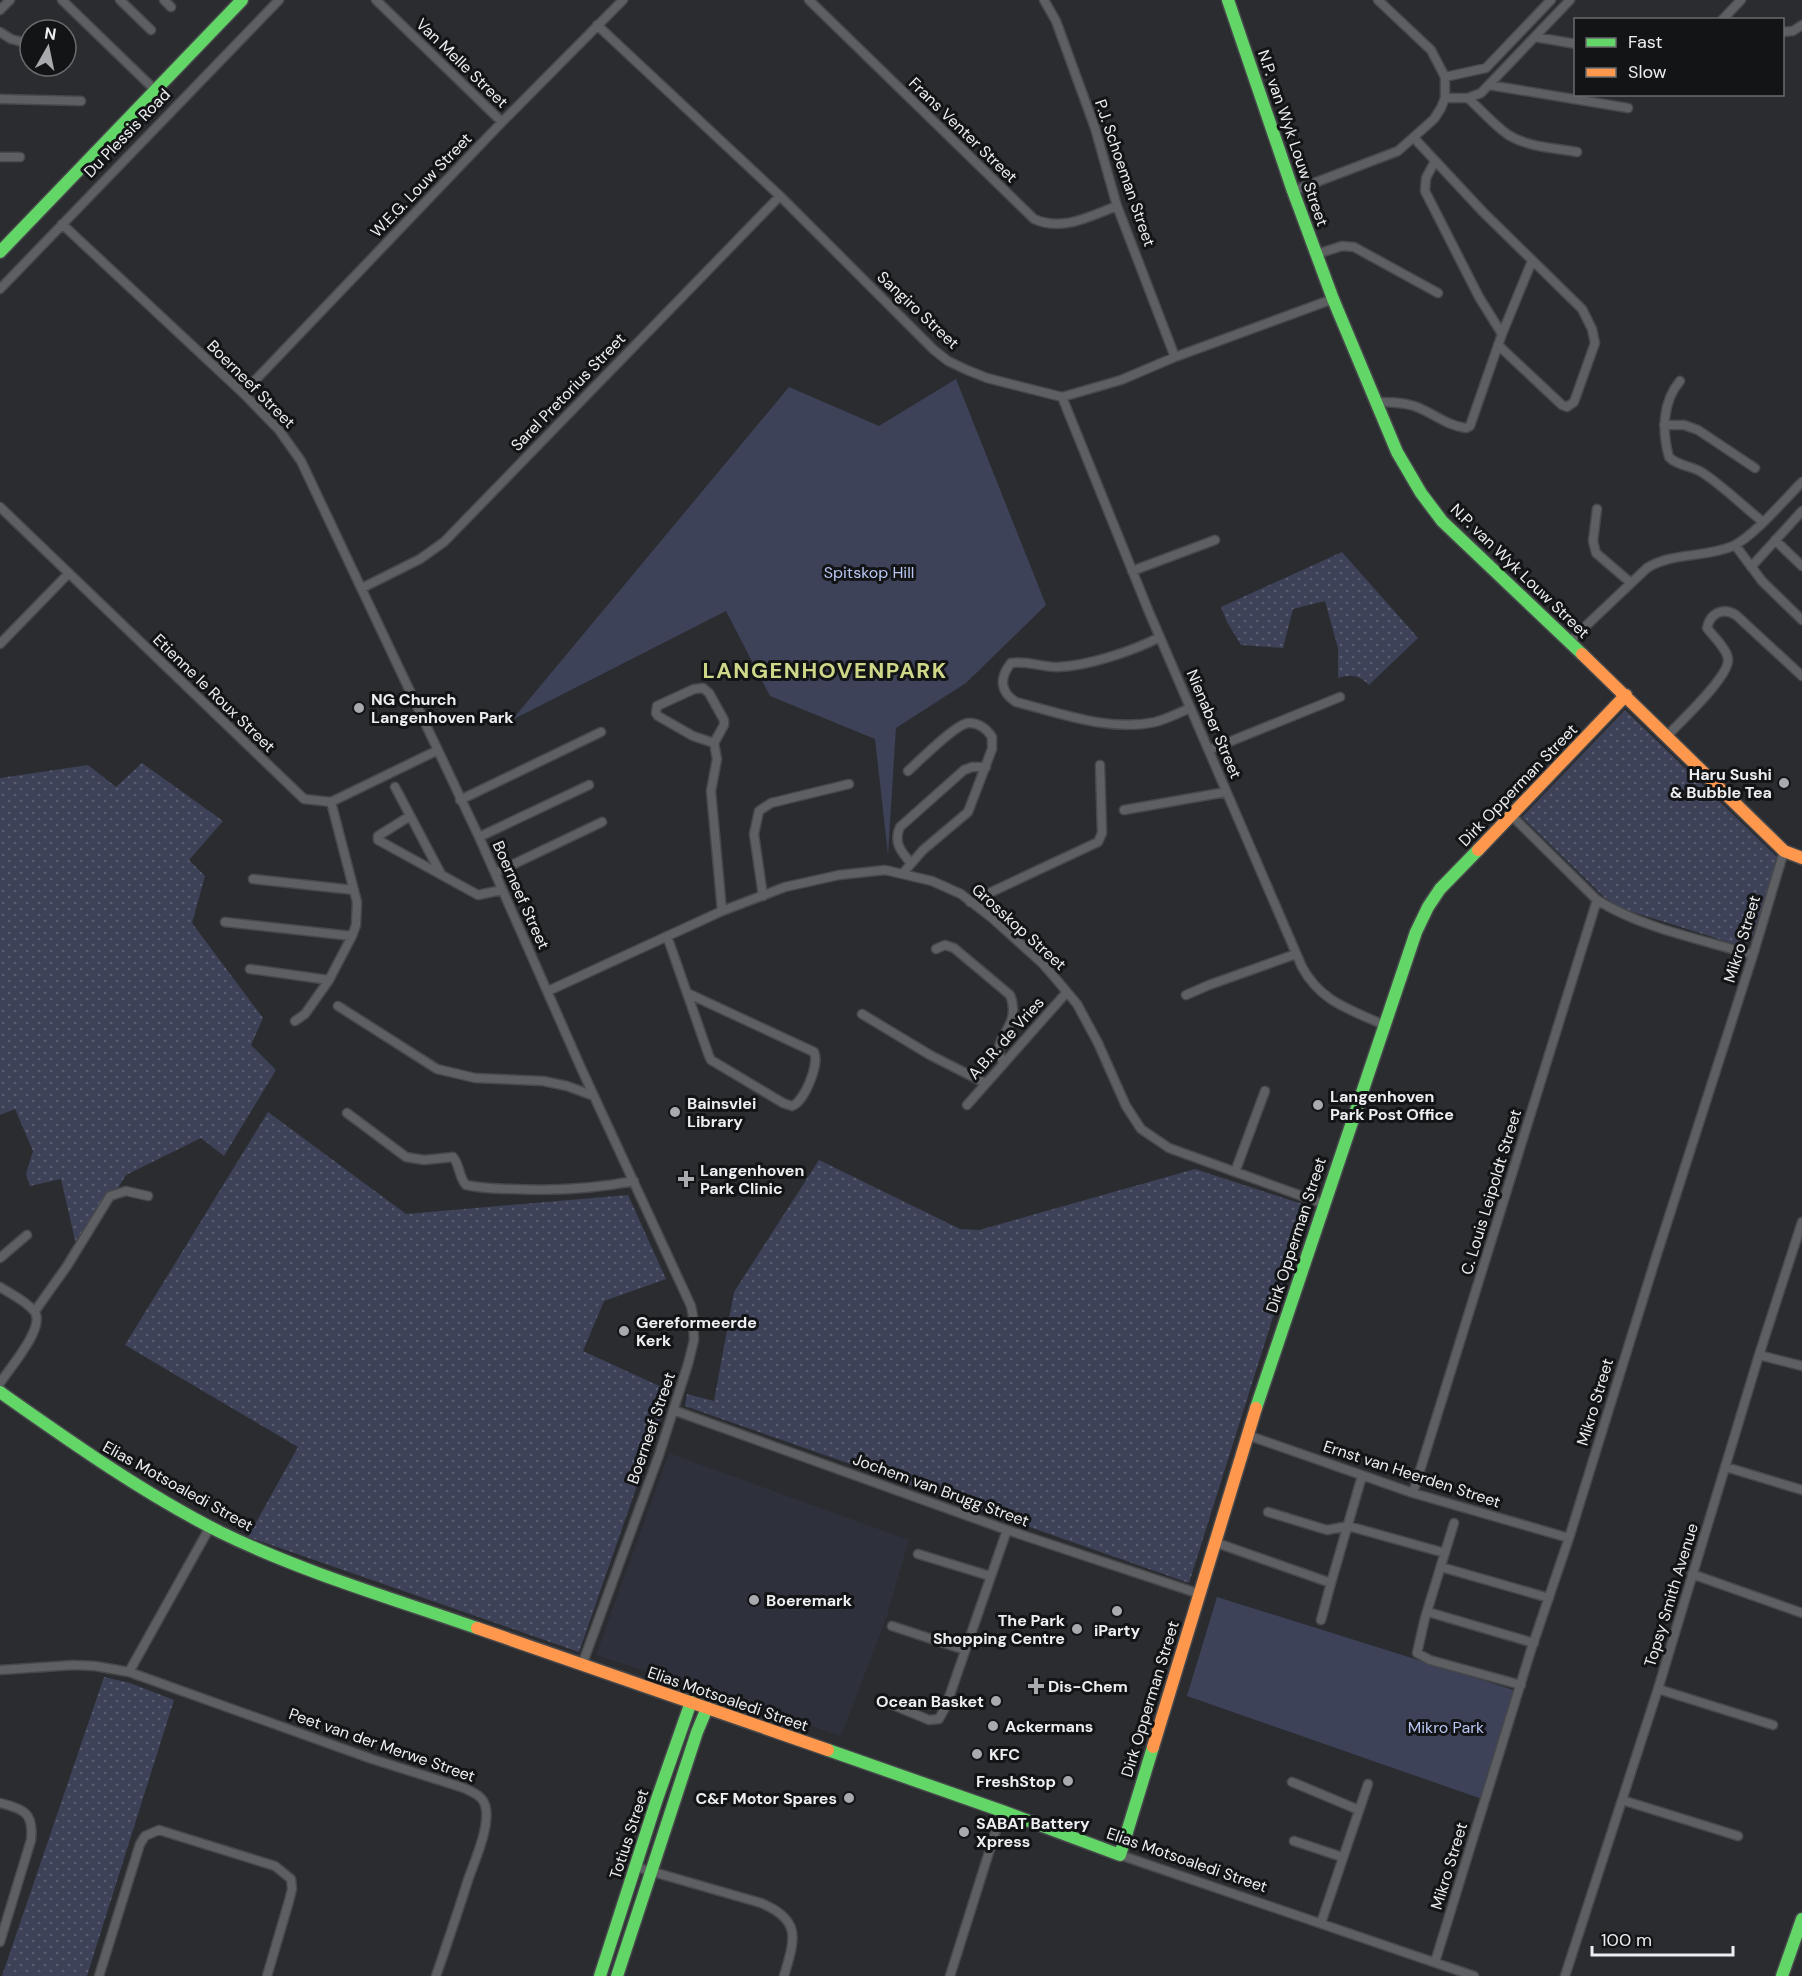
<svg xmlns="http://www.w3.org/2000/svg" width="1802" height="1976" font-family="'DM Sans',sans-serif">
	<style>
		.built { fill: #2e303b }
		.grass { fill: url(#grass-dots) }
		.green { fill: #3d4258 }
		.lines { fill: none; stroke-linecap: round; stroke-linejoin: round }
		.street-casing { stroke: #47484b; stroke-width: 11 }
		.fast-casing { stroke: #47484b; stroke-width: 15 }
		.slow-casing { stroke: #47484b; stroke-width: 15 }
		.street { stroke: #5e5f62; stroke-width: 8 }
		.fast { stroke: #63d668; stroke-width: 12 }
		.slow { stroke: #ff974d; stroke-width: 12 }
		.poi-dot { fill: #a8aaad; stroke: #131416; stroke-width: 2 }
		.labels { text-anchor: middle; dominant-baseline: central; stroke-width: 6; stroke-linejoin: round; paint-order: stroke }
		.street-label { font-size: 16px; fill: #eceef1; stroke: #131416 }
		.park-label { font-size: 16px; fill: #bac7f5; stroke: #131416 }
		.poi-label { font-size: 16px; font-weight: bold; fill: #eceef1; stroke: #131416; text-anchor: start }
		.district-label { font-size: 22px; font-weight: bold; letter-spacing: 1.5px; fill: #cfd789; stroke: #131416 }
	</style>
	<defs>
		<pattern id="grass-dots" width="8" height="8" patternUnits="userSpaceOnUse" patternTransform="scale(1.5)"><rect width="8" height="8" fill="#3d4258"/><path d="M2 2h.1M6 6h.1" fill="none" stroke="#595e70" stroke-width="1.8" stroke-linecap="round"/></pattern>
	</defs>
	<rect width="100%" height="100%" fill="#2b2c30"/>
	<path class="built" d="M669,1453l240,87 -23,79 -45,117 -245,-81z"/>
	<path class="grass" d="M1342,552l76,86 -49,47c-10,-10 -17,-11 -31,-7v-30l-13,-47 -32,8 -10,39 -42,-3 -14,-23 -6,-15z
		M1625,710l153,148 -25,77 -6,8 -6,3 -121,-38 -16,-11 -82,-80z
		M142,763l81,58 -34,39 16,16 -13,47 71,95 -12,27 25,25 -52,86 -23,-18 -75,37 -48,78 -17,-74 -31,7 -4,-12 7,-23 -18,-42 -15,6v-337l88,-13 28,22z
		M268,1112l138,102 222,-19 38,84 -62,22 -21,50 87,40 -91,261 -331,-115 50,-90 -173,-102z
		M819,1160l141,69 19,1 216,-61 113,37 -119,377 -504,-177 2,-12 27,7 20,-109z
		M104,1677l26,6 44,17 -87,276h-85z"/>
	<path class="green" d="M956,379l90,226 -80,78 -70,45 -8,127 -13,-116 -105,-43 -44,-85 -214,109 277,-333 90,39z
		M1217,1597l300,94 -35,108 -295,-103z"/>
	<g class="lines">
		<defs>
			<path id="street" d="M62,0l93,90
				M120,0l31,30
				M164,0l7,7
				M376,0l126,122
				M809,0l225,219c29,13 56,-3 83,-13
				M1044,0l12,21 39,107 22,78 58,151
				M0,10l10,-10
				M1722,20l19,-20
				M597,25l183,171 154,154 14,11 19,9 20,8 75,19 59,-17 54,-23 158,-58
				M0,32l11,7 19,5
				M1782,32l11,-1 9,-6
				M1535,37l41,7
				M1445,77l41,-9 65,-68
				M1489,85l139,23
				M1445,98h23l13,-5 89,-93
				M1468,98c13,12 25,26 39,36 19,13 48,14 70,18
				M0,99l81,2
				M1414,138l69,74 99,97 10,20 3,14 -21,59 -7,5 -5,-2 -64,-60
				M0,157h20
				M1435,161l-9,17 -1,13 54,106 23,37
				M1293,191l105,-40 36,-32 7,-11 4,-10v-21l-14,-27 -53,-50
				M62,224l181,169 36,37 22,31 178,376 102,231 110,238 2,10 1,24 -6,24 -29,91 -77,210
				M1317,254l25,-8 12,1 84,46
				M0,289l279,-289
				M1680,381c-18,21 -18,51 -11,76 8,9 24,9 34,16 21,14 40,33 60,49
				M243,393l259,-271 121,-122
				M1062,397l87,215 153,355c19,35 47,42 82,58
				M1376,402c13,0 25,0 38,4 18,6 33,20 52,22l4,-2 32,-92 30,-73
				M1664,425h20l14,5 57,38
				M0,507l304,292 27,3 105,-51
				M1597,509l-4,32 3,12 35,30
				M1775,540l27,26
				M1735,545l27,36 40,39
				M1751,567l51,-56
				M1132,571l83,-31
				M362,588l58,-29 24,-17 336,-346
				M1160,637c-27,14 -72,29 -103,30 -16,0 -31,-7 -46,-4 -12,15 -11,29 5,39 44,11 93,30 139,20 12,-3 24,-9 35,-14
				M1570,641l77,-73c26,-16 58,-10 86,-22 21,-10 52,-47 69,-64
				M0,644l69,-71
				M1668,735c13,-14 62,-59 60,-76 -1,-10 -15,-23 -21,-31 3,-15 16,-21 29,-13l66,61
				M714,743l-21,-7 -35,-20 -2,-3 1,-7 37,-17 9,-1 6,5 15,27v5l-10,18 3,16 -6,32 11,120
				M1209,750l131,-53
				M395,787l46,87
				M460,800l141,-68
				M1124,810l102,-18
				M410,816l-32,20v4l100,55 24,-5
				M1512,816l85,84c47,29 104,39 156,55
				M479,837l110,-52
				M911,863c-10,-11 -18,-21 -11,-36l64,-57 8,-3h14
				M495,873l107,-51
				M903,873l20,-23 45,-38 24,-63v-12c-5,-8 -14,-15 -24,-14 -12,1 -49,38 -60,48
				M253,879l101,11
				M763,896l-9,-62 5,-23 12,-8 78,-19
				M970,902l128,-60 4,-9 -2,-68
				M225,922l127,14
				M667,936l42,120 2,4 72,43 9,3c12,-4 28,-42 22,-54l-127,-59
				M936,949l9,-4 9,3 56,47c3,7 4,15 2,23 -5,18 -20,24 -9,44
				M250,969l79,11
				M548,991l174,-80 63,-24 54,-12 46,-5 47,11 29,13 31,24 50,45 14,16 21,25 21,39 28,63 15,23 28,19 155,56
				M1186,995l23,-10 87,-31
				M338,1006l99,63 38,9 68,3 24,5 27,10
				M862,1014l68,41 55,28
				M295,1021l10,-7 24,-34 23,-44 4,-11 1,-23 -26,-100
				M967,1105l100,-113
				M347,1113l59,44 18,3 29,-3c7,8 6,21 13,28 15,3 31,4 47,4 42,2 80,0 121,-8
				M1235,1172l30,-81
				M0,1258l27,-23
				M0,1287c11,7 26,14 34,24 13,15 -25,58 -34,72
				M35,1311l32,-45 43,-70 16,-5 22,5
				M1759,1355l43,11
				M673,1410l334,120 193,64
				M1247,1435l166,58 156,45
				M1726,1467l76,23
				M1413,1493l184,-593
				M1268,1512l59,18 21,-4 97,27
				M1454,1523l-29,95 -8,35 13,7 91,25
				M1214,1542l117,41 -10,37
				M918,1554l72,22
				M1441,1567l108,31
				M1692,1574l110,39
				M1331,1583l31,-107
				M1428,1612l106,31
				M892,1626l73,24
				M0,1670l74,-5 21,1 34,6 243,87 92,29c10,5 20,8 22,21 3,20 -11,51 -18,71 -10,32 -21,64 -32,96
				M129,1672l81,-145
				M1658,1689l115,36
				M881,1700l48,20 10,-1 7,-13 61,-176
				M1292,1782l67,28
				M1622,1800l116,36
				M0,1803c25,6 34,11 31,37l-31,102
				M1294,1841l48,16
				M1120,1855l354,121
				M636,1867l125,36c41,17 34,36 23,73
				M1321,1923l47,-139
				M1435,1962l96,-312 38,-112 88,-284 96,-299 31,-104
				M99,1976l41,-132 5,-8 14,-6 116,36 16,13 1,10 -3,12 -22,75
				M950,1976l52,-165
				M1565,1976l93,-287 101,-334 43,-133"/>
			<path id="fast" d="M1228,0l65,191 40,108 64,153 24,41 21,28 140,133
				M0,252l242,-252
				M0,1392c71,50 143,101 220,140 82,40 171,66 257,96
				M1256,1408l160,-476 12,-25 12,-18 38,-39
				M828,1750l174,61 118,44 33,-108
				M600,1976l57,-177 34,-97
				M617,1976l80,-244 10,-24
				M1782,1976l20,-57"/>
			<path id="slow" d="M1582,654l202,197 18,7
				M1478,850l148,-155
				M477,1628l351,122
				M1153,1747l103,-339"/>
		</defs>
		<use href="#street" class="street-casing"/>
		<use href="#fast" class="fast-casing"/>
		<use href="#slow" class="slow-casing"/>
		<use href="#street" class="street"/>
		<use href="#fast" class="fast"/>
		<use href="#slow" class="slow"/>
	</g>
	<g class="poi-dot">
		<circle cx="359" cy="708" r="6"/>
		<circle cx="1784" cy="783" r="6"/>
		<circle cx="1318" cy="1105" r="6"/>
		<circle cx="675" cy="1112" r="6"/>
		<path d="M683 1170h6v6h6v6h-6v6h-6v-6h-6v-6h6z"/>
		<circle cx="624" cy="1331" r="6"/>
		<circle cx="754" cy="1600" r="6"/>
		<circle cx="1117" cy="1611" r="6"/>
		<circle cx="1077" cy="1629" r="6"/>
		<path d="M1033 1677h6v6h6v6h-6v6h-6v-6h-6v-6h6z"/>
		<circle cx="996" cy="1701" r="6"/>
		<circle cx="993" cy="1726" r="6"/>
		<circle cx="977" cy="1754" r="6"/>
		<circle cx="1068" cy="1781" r="6"/>
		<circle cx="849" cy="1798" r="6"/>
		<circle cx="964" cy="1832" r="6"/>
	</g>
	<g class="labels">
		<g class="street-label">
			<text transform="translate(462 63) rotate(44)">Van Melle Street</text>
			<text transform="translate(963 130) rotate(44)">Frans Venter Street</text>
			<text transform="translate(127 133) rotate(-46)">Du Plessis Road</text>
			<text transform="translate(1293 138) rotate(71)">N.P. van Wyk Louw Street</text>
			<text transform="translate(1125 173) rotate(71)">P.J. Schoeman Street</text>
			<text transform="translate(421 185) rotate(-46)">W.E.G. Louw Street</text>
			<text transform="translate(918 310) rotate(43)">Sangiro Street</text>
			<text transform="translate(251 384) rotate(45)">Boerneef Street</text>
			<text transform="translate(568 392) rotate(-46)">Sarel Pretorius Street</text>
			<text transform="translate(1520 571) rotate(44)">N.P. van Wyk Louw Street</text>
			<text transform="translate(214 693) rotate(44)">Etienne le Roux Street</text>
			<text transform="translate(1214 724) rotate(67)">Nienaber Street</text>
			<text transform="translate(1518 785) rotate(-46)">Dirk Opperman Street</text>
			<text transform="translate(521 895) rotate(66)">Boerneef Street</text>
			<text transform="translate(1019 927) rotate(42)">Grosskop Street</text>
			<text transform="translate(1742 939) rotate(-73)">Mikro Street</text>
			<text transform="translate(1006 1038) rotate(-48)">A.B.R. de Vries</text>
			<text transform="translate(1491 1192) rotate(-73)">C. Louis Leipoldt Street</text>
			<text transform="translate(1296 1235) rotate(-72)">Dirk Opperman Street</text>
			<text transform="translate(1595 1402) rotate(-73)">Mikro Street</text>
			<text transform="translate(651 1428) rotate(-71)">Boerneef Street</text>
			<text transform="translate(1412 1474) rotate(18)">Ernst van Heerden Street</text>
			<text transform="translate(178 1486) rotate(29)">Elias Motsoaledi Street</text>
			<text transform="translate(941 1490) rotate(20)">Jochem van Brugg Street</text>
			<text transform="translate(1671 1595) rotate(-73)">Topsy Smith Avenue</text>
			<text transform="translate(728 1699) rotate(19)">Elias Motsoaledi Street</text>
			<text transform="translate(1150 1699) rotate(-73)">Dirk Opperman Street</text>
			<text transform="translate(382 1745) rotate(19)">Peet van der Merwe Street</text>
			<text transform="translate(629 1834) rotate(-72)">Totius Street</text>
			<text transform="translate(1187 1860) rotate(19)">Elias Motsoaledi Street</text>
			<text transform="translate(1449 1866) rotate(-73)">Mikro Street</text>
		</g>
		<g class="park-label">
			<text x="869" y="572">Spitskop Hill</text>
			<text x="1446" y="1727">Mikro Park</text>
		</g>
		<g class="poi-label">
			<text x="371" y="699">NG Church<tspan x="371" dy="18">Langenhoven Park</tspan></text>
			<text x="1772" y="774" text-anchor="end">Haru Sushi<tspan x="1772" dy="18">&amp; Bubble Tea</tspan></text>
			<text x="1330" y="1096">Langenhoven<tspan x="1330" dy="18">Park Post Office</tspan></text>
			<text x="687" y="1103">Bainsvlei<tspan x="687" dy="18">Library</tspan></text>
			<text x="700" y="1170">Langenhoven<tspan x="700" dy="18">Park Clinic</tspan></text>
			<text x="636" y="1322">Gereformeerde<tspan x="636" dy="18">Kerk</tspan></text>
			<text x="766" y="1600">Boeremark</text>
			<text x="1065" y="1620" text-anchor="end">The Park<tspan x="1065" dy="18">Shopping Centre</tspan></text>
			<text x="1117" y="1630" text-anchor="middle">iParty</text>
			<text x="1048" y="1686">Dis-Chem</text>
			<text x="984" y="1701" text-anchor="end">Ocean Basket</text>
			<text x="1005" y="1726">Ackermans</text>
			<text x="989" y="1754">KFC</text>
			<text x="1056" y="1781" text-anchor="end">FreshStop</text>
			<text x="837" y="1798" text-anchor="end">C&amp;F Motor Spares</text>
			<text x="976" y="1823">SABAT Battery<tspan x="976" dy="18">Xpress</tspan></text>
		</g>
		<g class="district-label">
			<text x="825" y="670">LANGENHOVENPARK</text>
		</g>
	</g>
	<rect x="1574" y="18" width="210" height="78" fill="#131416" stroke="#6a6b6e" stroke-width="1.5"/>
	<rect x="1586" y="38" width="30" height="9" fill="#63d668" stroke="#6a6b6e" stroke-width="1.5"/>
	<text x="1628" y="48" font-size="18" fill="#eceef1">Fast</text>
	<rect x="1586" y="68" width="30" height="9" fill="#ff974d" stroke="#6a6b6e" stroke-width="1.5"/>
	<text x="1628" y="78" font-size="18" fill="#eceef1">Slow</text>
	<g transform="translate(48 48) rotate(9)"><circle r="28" fill="#131416" stroke="#6a6b6e" stroke-width="1.5"/>
	<path d="M0-4.5L10 22L0 15L-10 22Z" fill="#a8aaad"/>
	<text y="-9" font-size="16" font-weight="bold" text-anchor="middle" fill="#eceef1">N</text>
	</g>
	<path d="M1592 1946v9h141v-9" fill="none" stroke="#eceef1" stroke-width="3"/>
	<text x="1601" y="1946" font-size="18" fill="#eceef1" stroke="#131416" stroke-width="4.5" paint-order="stroke">100 m</text>
</svg>
